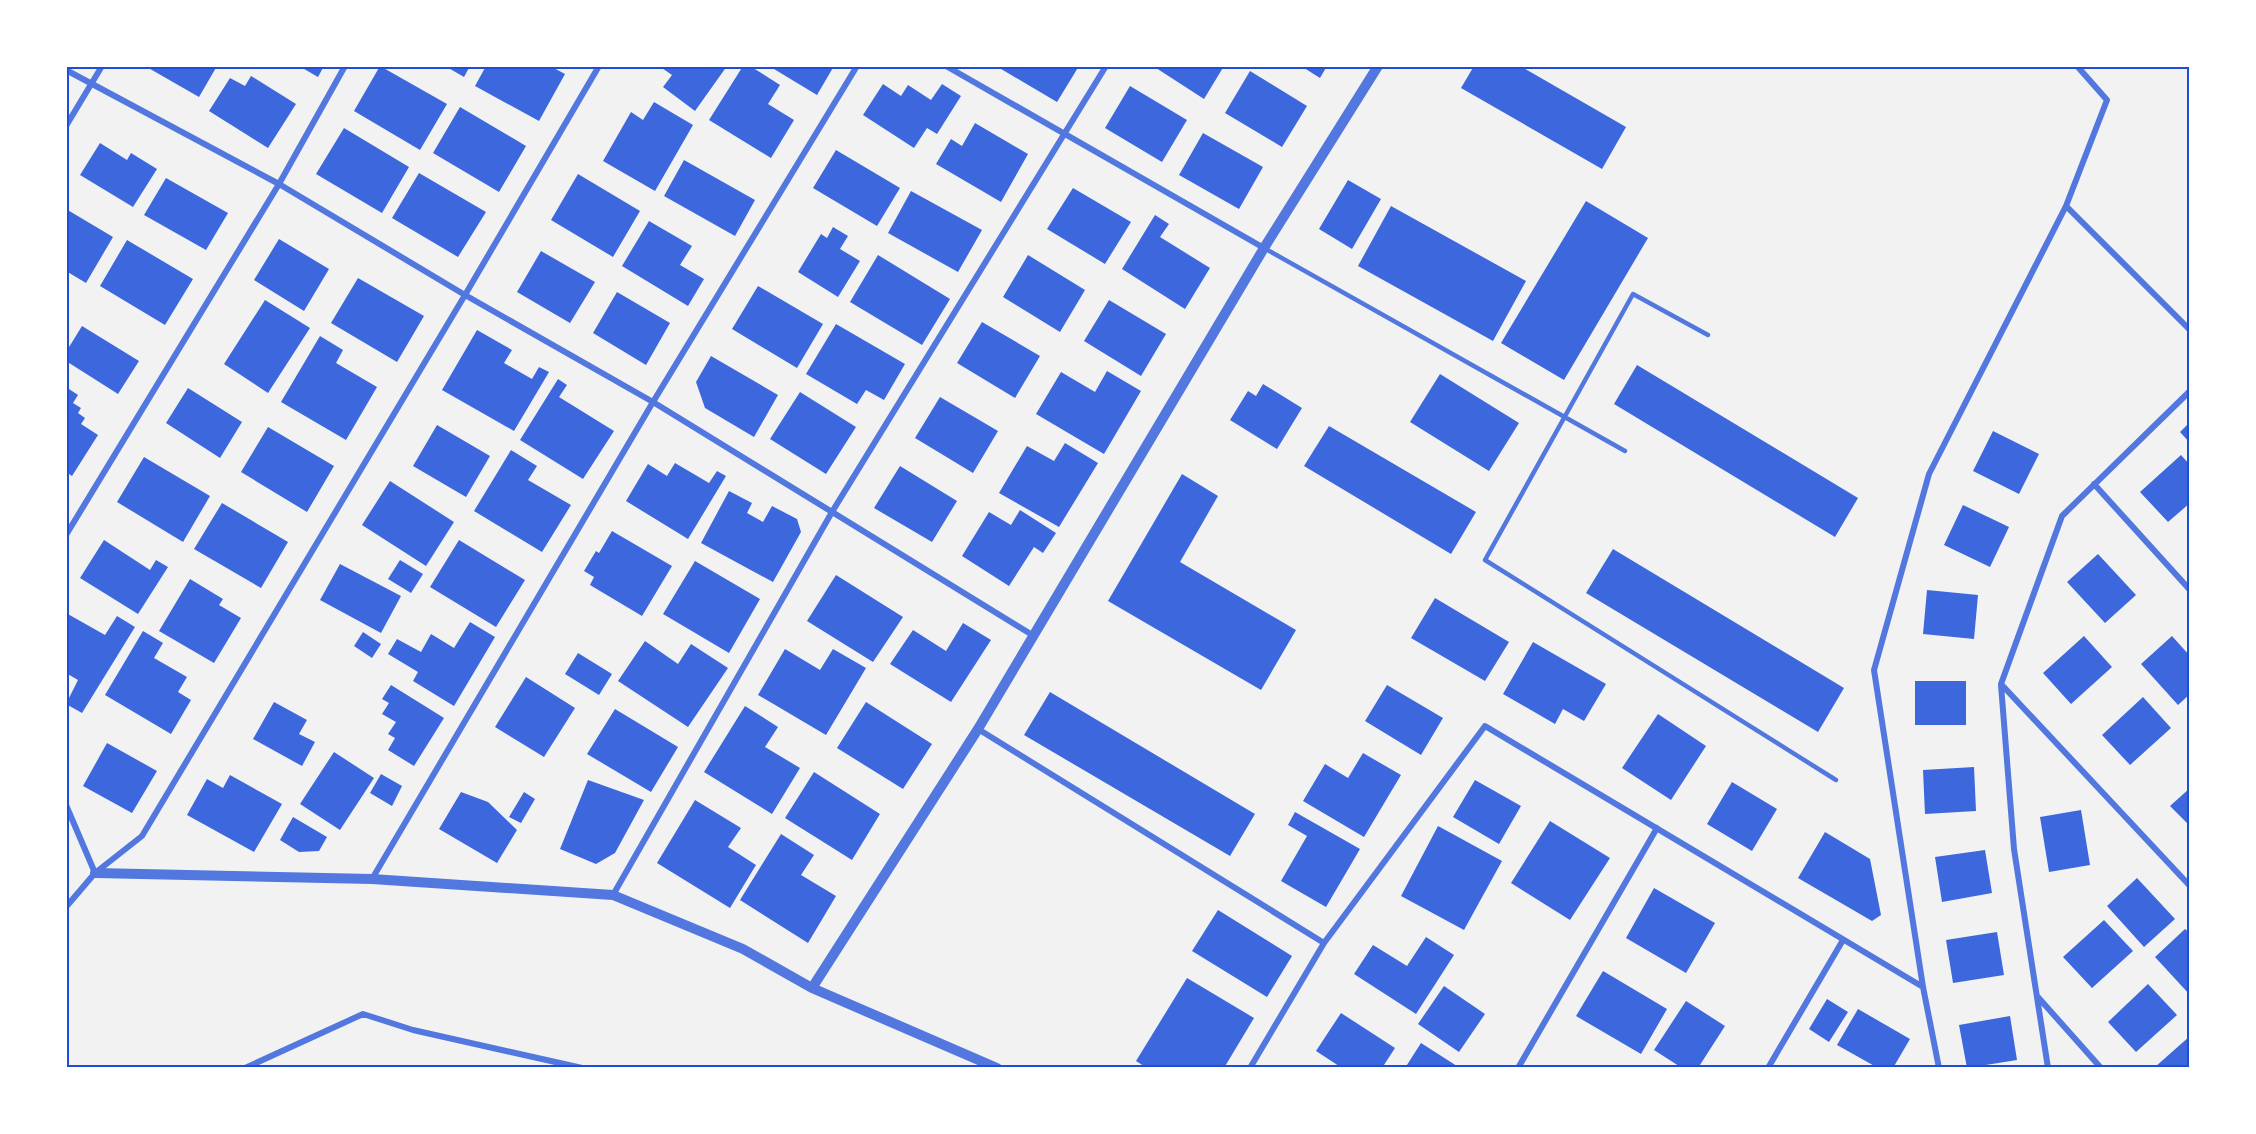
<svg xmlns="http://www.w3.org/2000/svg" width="2256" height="1134" font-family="Rubik,sans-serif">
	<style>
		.building { fill: #3d67dc }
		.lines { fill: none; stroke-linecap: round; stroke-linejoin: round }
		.service { stroke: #5277de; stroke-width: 4.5 }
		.minor { stroke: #5277de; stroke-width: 6 }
		.tertiary { stroke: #5277de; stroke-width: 10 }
		.neatline { fill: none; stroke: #1d4ed8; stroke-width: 2 }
	</style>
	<rect width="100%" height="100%" fill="#f2f2f2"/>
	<path class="building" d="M145,66h72l-18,31z
		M299,66h25l-6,11z
		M380,66l67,38 -27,46 -66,-39z
		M445,66h25l-6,11z
		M486,66h64l15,8 -26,47 -64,-35z
		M659,66h68l-32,45 -32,-24 9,-12z
		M743,66h7l30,19 -12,19 26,16 -23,38 -62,-38z
		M769,66h65l-17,29z
		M996,66h83l-22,36z
		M1153,66h71l-20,33z
		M1301,66h26l-7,12z
		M1474,66h46l106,61 -24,42 -141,-81z
		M1250,71l57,35 -25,41 -57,-34z
		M251,76l45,28 -28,44 -59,-37 21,-33 15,8z
		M883,84l18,12 7,-11 23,15 11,-16 19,12 -24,38 -10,-6 -13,20 -51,-33z
		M1130,86l57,34 -25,42 -57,-34z
		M654,102l39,23 -38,66 -52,-30 28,-49 12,8z
		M460,107l66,39 -27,46 -66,-39z
		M975,123l53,31 -27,48 -65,-38 15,-25 11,7z
		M344,128l65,39 -27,46 -66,-39z
		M1203,133l60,34 -24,42 -60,-34z
		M100,143l27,17 4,-7 26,16 -24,38 -53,-32z
		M836,150l64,38 -23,38 -64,-38z
		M684,160l71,40 -20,36 -71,-40z
		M419,173l67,39 -28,45 -66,-39z
		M578,174l62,37 -27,46 -62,-37z
		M166,178l62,35 -22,37 -62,-35z
		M1348,180l33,19 -29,50 -33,-20z
		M1073,188l58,34 -26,42 -58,-35z
		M911,191l71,39 -24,42 -70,-39z
		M1586,201l62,37 -84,142 -63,-37z
		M1391,206l135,75 -33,60 -135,-75z
		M66,209l47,28 -27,46 -20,-12z
		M1155,215l14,9 -9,13 50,31 -25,41 -63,-40z
		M649,221l43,25 -12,19 24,14 -16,27 -66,-40z
		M833,227l15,9 -8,13 20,12 -22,36 -40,-25 23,-38 6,4z
		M279,239l50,30 -25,42 -50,-31z
		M127,240l66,39 -28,46 -65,-39z
		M541,251l54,31 -25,41 -53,-31z
		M878,255l72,44 -28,46 -72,-43z
		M1028,255l57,35 -25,42 -57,-35z
		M358,278l66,38 -27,46 -66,-39z
		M758,286l65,38 -26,44 -65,-39z
		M617,292l53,31 -24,42 -53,-32z
		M265,300l45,28 -42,65 -44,-29z
		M1109,300l57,34 -25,42 -57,-35z
		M982,322l58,34 -25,42 -58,-35z
		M836,324l69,40 -21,36 -18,-10 -9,14 -51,-30z
		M82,326l57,35 -21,33 -52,-33v-9z
		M477,330l35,20 -8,13 28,16 7,-12 10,5 -35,59 -72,-41z
		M320,336l23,14 -7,13 41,24 -31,53 -65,-38z
		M711,356l67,39 -24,42 -49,-29 -9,-26z
		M1637,365l221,133 -23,39 -221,-133z
		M1107,371l34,20 -37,63 -68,-40 25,-42 34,20z
		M1440,374l79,49 -30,48 -79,-49z
		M558,379l9,6 -8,12 55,34 -31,48 -63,-39z
		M1263,384l39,24 -25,41 -47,-29 18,-29 8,5z
		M66,387l12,8 -5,8 8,5 -3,5 7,5 -4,6 17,11 -26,41 -6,-4z
		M188,388l54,34 -22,36 -54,-35z
		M800,392l56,35 -30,47 -56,-35z
		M940,397l58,34 -25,42 -58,-35z
		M2190,422v21l-10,-11z
		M437,425l53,31 -24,41 -53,-31z
		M1329,426l147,86 -25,42 -147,-88z
		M268,427l66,39 -27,46 -66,-40z
		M1993,431l46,23 -20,40 -46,-23z
		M1065,443l33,20 -39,64 -60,-34 28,-47 27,15z
		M511,450l26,16 -9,14 43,25 -29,47 -68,-41z
		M2181,455l9,10v38l-22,19 -28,-30z
		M144,457l66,39 -27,46 -66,-40z
		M675,463l34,20 8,-12 9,5 -38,63 -62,-38 22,-37 19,12z
		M900,466l57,35 -25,41 -58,-34z
		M1182,474l36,22 -38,66 116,68 -35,60 -153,-89z
		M390,481l64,41 -28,44 -64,-41z
		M729,491l23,12 -5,10 16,9 9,-16 25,13 4,13 -28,50 -72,-39z
		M222,503l66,39 -27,46 -67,-39z
		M1963,505l46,22 -19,40 -46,-22z
		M1020,510l36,23 -13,20 -9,-6 -25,39 -47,-30 27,-44 22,13z
		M612,531l60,35 -30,50 -52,-31 4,-8 -10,-6 12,-20 3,2z
		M104,540l46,30 6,-10 12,7 -30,47 -58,-36z
		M459,540l66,40 -29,47 -66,-40z
		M1613,549l231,139 -26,44 -232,-139z
		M2098,554l38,41 -31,28 -38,-41z
		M400,560l23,14 -12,19 -23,-14z
		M695,561l65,38 -31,54 -66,-39z
		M340,564l61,32 -20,37 -61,-33z
		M836,575l67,42 -30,45 -66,-41z
		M190,579l33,20 -4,6 22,13 -27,45 -55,-32z
		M1927,590l51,5 -4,44 -51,-5z
		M1435,598l74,44 -24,39 -74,-43z
		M66,613l39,22 12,-19 18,11 -53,86 -16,-9 12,-24 -12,-7z
		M470,622l25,15 -41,69 -41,-25 5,-9 -30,-18 9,-15 24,13 10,-18 23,14z
		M963,623l28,17 -40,62 -61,-38 23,-34 33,21z
		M143,631l20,12 -9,15 33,19 -9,15 13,8 -20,34 -66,-39z
		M363,632l18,12 -9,14 -18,-12z
		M2084,636l28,31 -41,37 -28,-31z
		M2172,636l18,20v38l-12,11 -37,-41z
		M645,641l33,23 13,-20 37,24 -40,59 -70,-46z
		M1533,642l73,42 -22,37 -21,-12 -8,15 -52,-30z
		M785,649l35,21 13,-21 33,19 -40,67 -68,-40z
		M578,653l34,21 -13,21 -34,-21z
		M526,677l49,31 -31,49 -49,-30z
		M1915,681h51v44h-51z
		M391,685l53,33 -30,48 -26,-16 7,-12 -7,-4 8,-12 -14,-8 7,-11 -7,-4z
		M1387,685l56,33 -22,37 -56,-34z
		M1050,692l205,122 -25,42 -206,-121z
		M2143,697l28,31 -41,37 -28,-30z
		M274,702l33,18 -8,14 16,8 -13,24 -49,-27z
		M866,702l66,42 -29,45 -66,-41z
		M745,706l33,21 -13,20 35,21 -28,46 -68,-42z
		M615,709l63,38 -27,45 -64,-38z
		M1658,714l48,32 -35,54 -49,-32z
		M107,743l50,28 -25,42 -49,-27z
		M334,752l40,26 -34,52 -40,-26z
		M1363,753l38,22 -37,62 -61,-36 22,-37 23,14z
		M1974,767l2,44 -51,3 -2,-44z
		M814,772l66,42 -28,46 -67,-42z
		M381,774l21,12 -10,20 -22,-13z
		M230,775l52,29 -28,48 -67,-37 20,-36 16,9z
		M588,780l56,20 -29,53 -19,11 -36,-15z
		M1475,780l46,26 -22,38 -46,-27z
		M1732,782l45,27 -25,42 -45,-27z
		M2190,788v38l-20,-20z
		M461,792l27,10 29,28 -20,33 -58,-34z
		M524,792l11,7 -14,24 -12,-6z
		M695,800l46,28 -13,19 28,18 -26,43 -73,-45z
		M2081,810l9,55 -41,7 -9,-55z
		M1295,812l65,37 -34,58 -45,-26 26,-45 -19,-11z
		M293,817l34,20 -8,14 -20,1 -19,-12z
		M1550,821l60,37 -40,62 -59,-37z
		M1438,826l64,35 -38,69 -63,-34z
		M1825,832l45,27 11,56 -9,6 -74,-43z
		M781,834l33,21 -13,20 35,21 -28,47 -68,-43z
		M1985,850l7,43 -50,9 -7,-45z
		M2137,878l38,41 -31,28 -37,-41z
		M1654,888l61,35 -29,50 -60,-35z
		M1218,910l74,46 -25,41 -75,-46z
		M2104,920l29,31 -41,37 -29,-31z
		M2185,929l5,4v62l-35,-38z
		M1997,932l7,43 -51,8 -7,-43z
		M1426,937l28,18 -38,59 -62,-40 19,-29 34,21z
		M1603,971l64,38 -26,45 -65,-38z
		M1187,978l67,40 -30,50h-77l-11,-7z
		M2148,984l29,31 -41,37 -28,-30z
		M1444,986l41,28 -26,38 -41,-28z
		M1827,999l21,13 -19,30 -20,-13z
		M1686,1001l39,25 -27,42h-16l-28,-18z
		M1858,1009l52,30 -17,29h-15l-41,-23z
		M1341,1013l54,35 -13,20h-40l-26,-17z
		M2010,1016l7,44 -50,8 -8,-43z
		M2190,1036v32h-34l-1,-1z
		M1421,1043l39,25h-55z"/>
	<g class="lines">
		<path class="service" d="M1264,248l361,203
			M1708,335l-75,-41 -148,266 351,220"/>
		<path class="minor" d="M946,66l318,182
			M66,70l213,114 186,111 188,107 381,234
			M66,126l36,-60
			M2066,206l124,124
			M2190,391l-128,125 -61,168 189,202
			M2094,484l96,106
			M66,535l213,-351 66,-118
			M2001,685l13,164 34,219
			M978,729l346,214
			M66,805l29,68
			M372,879l281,-477 204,-336
			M613,895l219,-383 274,-446
			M66,907l29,-34 47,-37 323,-541 134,-229
			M2037,996l64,72
			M245,1068l118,-54 50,16 169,38
			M1250,1068l74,-125 161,-217 438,261
			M1518,1068l139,-240
			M1768,1068l75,-128
			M1939,1068l-16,-81 -49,-317 55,-196 137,-268 41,-106 -30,-34"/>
		<path class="tertiary" d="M95,873l277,6 241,16 130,54 69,39 185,80
			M812,988l166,-259 286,-481 114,-182"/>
	</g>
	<rect width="2256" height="1134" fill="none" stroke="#ffffff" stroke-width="135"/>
	<rect x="68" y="68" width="2120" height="998" class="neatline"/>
</svg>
